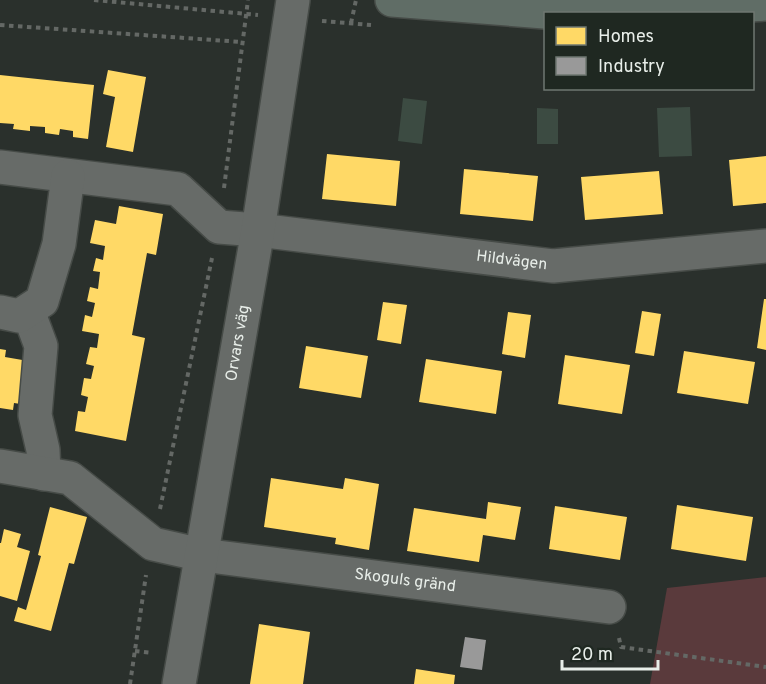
<svg xmlns="http://www.w3.org/2000/svg" width="766" height="684" font-family="Overpass,sans-serif">
	<style>
		.green { fill: #5a3a3c }
		.homes { fill: #ffd966 }
		.industry { fill: #999 }
		.building { fill: #3c4b42 }
		.lines { fill: none; stroke-linecap: round; stroke-linejoin: round }
		.minor-casing { stroke: #464b47; stroke-width: 36 }
		.major-casing { stroke: #464b47; stroke-width: 36 }
		.path { stroke: #646865; stroke-width: 4; stroke-dasharray: 4.5 4.5; stroke-linecap: butt }
		.minor { stroke: #676b68; stroke-width: 33 }
		.major { stroke: #606d66; stroke-width: 33 }
		.labels { text-anchor: middle; dominant-baseline: central; stroke-width: 6; stroke-linejoin: round; paint-order: stroke }
		.street-label { font-size: 16px; fill: #e8eee9; stroke: #1f2821 }
	</style>
	<rect width="100%" height="100%" fill="#2a302c"/>
	<path class="green" d="M766,577v107h-116l17,-96z"/>
	<path class="homes" d="M108,70l38,7 -13,75 -27,-5 9,-50 -12,-3z
		M0,75l94,10 -6,54 -15,-2v-6l-13,-2 -1,6 -14,-2v-6l-15,-1v5l-17,-2 1,-5 -14,-1z
		M327,154l73,7 -4,45 -74,-7z
		M766,156v47l-33,3 -4,-46z
		M464,169l74,7 -5,45 -73,-7z
		M659,171l4,43 -78,6 -4,-43z
		M119,206l44,8 -7,41 -9,-2 -15,82 13,3 -19,103 -51,-10 3,-20 7,1 3,-15 -7,-2 3,-17 7,1 3,-13 -8,-2 4,-17 7,1 2,-14 -17,-3 3,-16 7,2 3,-14 -8,-2 3,-14 8,2 2,-17 -7,-1 3,-13 7,2 2,-14 -15,-3 5,-23 21,4z
		M764,299h2v51l-9,-2z
		M383,302l24,3 -6,39 -24,-4z
		M642,311l19,3 -7,42 -19,-3z
		M508,312l23,3 -6,43 -23,-4z
		M306,346l62,10 -7,42 -62,-10z
		M0,349l6,1 -1,7 29,5 -7,43 -13,-2 -1,7 -13,-2z
		M684,351l71,11 -7,42 -71,-11z
		M565,355l65,10 -8,49 -64,-10z
		M426,359l76,12 -6,43 -77,-12z
		M271,478l72,11 2,-11 34,6 -10,66 -34,-6 1,-6 -72,-11z
		M488,502l33,5 -6,33 -32,-5 -4,27 -72,-11 7,-43 72,11z
		M677,505l76,12 -7,44 -75,-12z
		M555,506l72,11 -7,43 -71,-11z
		M50,507l37,10 -13,47 -5,-1 -18,68 -37,-10 4,-14 8,3 15,-54 -3,-1z
		M4,529l17,5 -4,13 13,4 -13,50 -17,-5v-53h1z
		M259,624l51,8 -7,52h-53z
		M416,669l39,6 -1,9h-40z"/>
	<path class="industry" d="M465,637l21,3 -4,30 -22,-3z"/>
	<path class="building" d="M403,98l24,3 -5,43 -24,-3z
		M690,107l2,49 -33,1 -2,-49z
		M537,108l21,1v35h-21z"/>
	<g class="lines">
		<defs>
			<g id="minor">
				<path id="s1" d="M0,167l178,22 41,38 39,3 295,36 213,-20"/>
				<path d="M28,311l13,35 -6,69 8,35 1,24"/>
				<path d="M0,312l19,4 23,-15 17,-57 9,-68"/>
				<path id="s2" d="M0,466l70,12 83,66 49,11 407,52"/>
				<path id="s3" d="M179,684l79,-454 35,-230"/>
			</g>
			<path id="major" d="M392,0l178,14
				M587,14l179,-10"/>
		</defs>
		<use href="#minor" class="minor-casing"/>
		<use href="#major" class="major-casing"/>
		<path class="path" d="M94,0l164,15
			M322,21l49,4
			M351,23l5,-23
			M0,25l242,17
			M224,188l24,-188
			M160,509l52,-251
			M619,638l2,9 145,20
			M135,651l17,2
			M130,684l16,-109"/>
		<use href="#minor" class="minor"/>
		<use href="#major" class="major"/>
	</g>
	<g class="labels">
		<g class="street-label">
			<text stroke="none"><textPath href="#s1" startOffset="530">Hildvägen</textPath></text>
			<text stroke="none"><textPath href="#s3" startOffset="346">Orvars väg</textPath></text>
			<text stroke="none"><textPath href="#s2" startOffset="432">Skoguls gränd</textPath></text>
		</g>
	</g>
	<rect x="544" y="12" width="210" height="78" fill="#1f2821" stroke="#6f7771" stroke-width="1.5"/>
	<rect x="556" y="27" width="30" height="18" fill="#ffd966" stroke="#6f7771" stroke-width="1.5"/>
	<text x="598" y="42" font-size="18" fill="#e8eee9">Homes</text>
	<rect x="556" y="57" width="30" height="18" fill="#999999" stroke="#6f7771" stroke-width="1.5"/>
	<text x="598" y="72" font-size="18" fill="#e8eee9">Industry</text>
	<path d="M562 660v9h96v-9" fill="none" stroke="#e8eee9" stroke-width="3"/>
	<text x="571" y="660" font-size="18" fill="#e8eee9" stroke="#1f2821" stroke-width="4.5" paint-order="stroke">20 m</text>
</svg>
